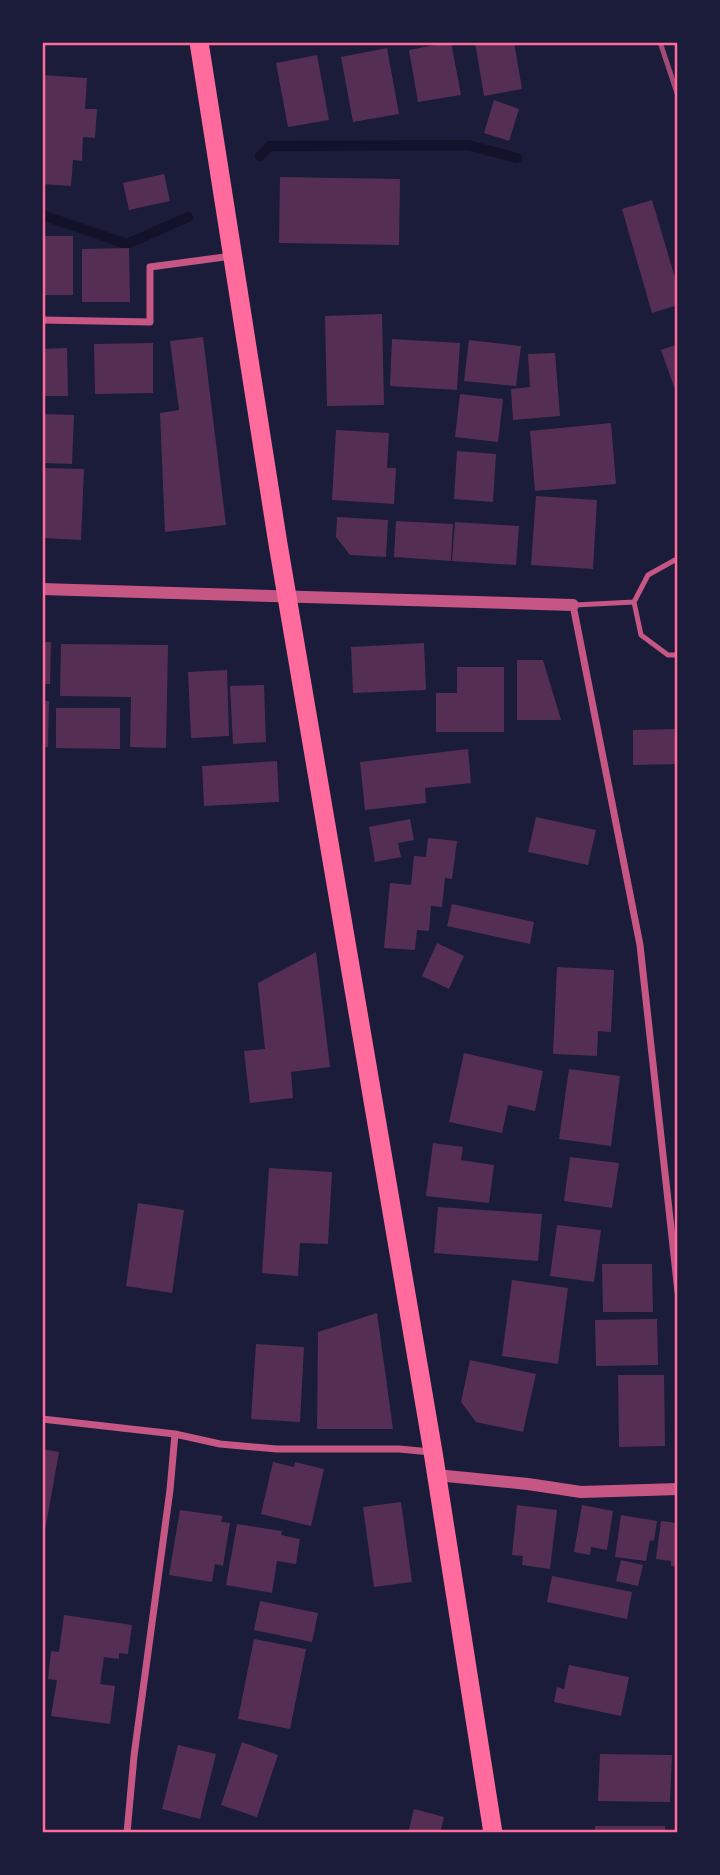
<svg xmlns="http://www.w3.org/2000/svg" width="720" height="1875" font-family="'IBM Plex Sans',sans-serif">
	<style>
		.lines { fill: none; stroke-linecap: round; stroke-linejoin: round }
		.stream { stroke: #12122b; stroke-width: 10 }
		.building { fill: #542f53 }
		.service { stroke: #c65784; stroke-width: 5 }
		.minor { stroke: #c65784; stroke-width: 7 }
		.tertiary { stroke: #c65784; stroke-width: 12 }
		.trunk { stroke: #ff6b9d; stroke-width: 19 }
		.rail { stroke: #a44b75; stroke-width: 5 }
		.neatline { fill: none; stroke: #ff6b9d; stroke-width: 2.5 }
	</style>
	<rect width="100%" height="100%" fill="#1b1b3a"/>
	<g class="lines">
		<path class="stream" d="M260,156l10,-10 198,-1 49,13
			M42,215l85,29 61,-27"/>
	</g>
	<path class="building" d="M451,42l10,53 -43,7 -9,-52z
		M475,42h39l8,47 -38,7z
		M387,48l12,66 -46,8 -12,-65z
		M317,55l12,65 -41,7 -12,-64z
		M42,75l45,3 -2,31h12l-2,29 -12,-1 -1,24 -9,-1 -2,26 -29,-2z
		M494,100l25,9 -10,32 -25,-8z
		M164,174l6,27 -41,9 -6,-27z
		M280,177l120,2 -1,66 -120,-2z
		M652,200l26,88v17l-26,8 -30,-104z
		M42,236h31v59h-31z
		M129,248l1,54h-48v-53z
		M382,314l2,91 -57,1 -2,-90z
		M203,337l23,188 -61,7 -5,-119 19,-3 -9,-69z
		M392,339l68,4 -3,47 -67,-4z
		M469,340l52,6 -5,40 -52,-5z
		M153,343v50l-58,1 -1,-50z
		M678,344v54l-17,-48z
		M67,348l1,48h-26v-47z
		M555,353l5,63 -47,4 -2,-31 19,-2 -2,-33z
		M460,394l43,5 -5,43 -43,-5z
		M42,414l32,1 -2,49 -30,-1z
		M611,423l5,61 -81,7 -5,-60z
		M336,430l53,3 -2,35h9l-2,36 -62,-4z
		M457,451l39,3 -3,48 -39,-3z
		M42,468l42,1 -3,71 -39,-2z
		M536,496l61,4 -4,69 -62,-4z
		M337,517l51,3 -2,37 -36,-2 -14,-18z
		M396,521l57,3 -2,37 -57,-4z
		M455,522l64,4 -3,39 -64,-4z
		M42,642h9l-1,42h-8z
		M424,643l2,47 -73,3 -2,-46z
		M61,644l107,1 -2,103 -36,-1 1,-50 -71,-1z
		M517,660h26l18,60h-44z
		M457,667h47v65h-68v-39h21z
		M227,670l2,66 -38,2 -3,-66z
		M264,685l2,57 -33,2 -3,-58z
		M42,701h7l-1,46h-6z
		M56,708h64v41l-64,-1z
		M678,729v35l-45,1v-35z
		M468,749l3,34 -46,5 1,15 -61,7 -5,-48z
		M277,761l2,41 -75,4 -2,-40z
		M536,817l60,13 -8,35 -60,-13z
		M410,819l4,21 -16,3 3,14 -26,5 -6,-35z
		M428,838l29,3 -5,38 -7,-1 -3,29 -11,-1 -2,25 -12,-1 -2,20 -31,-2 6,-65 21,2 3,-29 12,1z
		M452,904l82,18 -4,22 -83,-18z
		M437,943l27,13 -15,33 -27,-13z
		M316,952l14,115 -39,5 2,26 -43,5 -6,-52 21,-2 -7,-66z
		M557,967l57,3 -3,62 -13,-1 -1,25 -44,-2z
		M464,1053l79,18 -8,40 -27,-6 -6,28 -53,-11z
		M569,1069l51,7 -9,70 -52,-7z
		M433,1143l30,4 -2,13 33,5 -5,38 -63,-7z
		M570,1157l49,6 -7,45 -48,-7z
		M269,1168l63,4 -4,72 -28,-1 -2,33 -36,-3z
		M138,1203l46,7 -12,83 -46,-7z
		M438,1207l104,7 -4,47 -104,-8z
		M557,1225l44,5 -7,52 -44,-6z
		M602,1264h50l1,48h-50z
		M512,1280l56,8 -10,76 -56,-8z
		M377,1313l16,116h-76l1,-97z
		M657,1319l1,46 -62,1 -1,-46z
		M256,1344l48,3 -4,75 -49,-3z
		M470,1360l66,14 -13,58 -47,-10 -15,-20z
		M618,1375h46l1,71 -46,1z
		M42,1449l17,3 -16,90h-1z
		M273,1462l21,5 1,-5 29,7 -13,57 -50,-12z
		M401,1502l11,80 -38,5 -11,-80z
		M517,1505l40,5 -7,59 -28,-4 1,-9 -11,-1z
		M582,1505l31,6 -6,39 -16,-3 -1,8 -16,-3z
		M180,1510l43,6 -2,6 9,1 -7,43 -8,-2 -3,18 -43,-7z
		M621,1515l36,6 -3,20 -4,-1 -4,21 -31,-4z
		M661,1521l17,2v44l-7,-1v-5l-15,-2z
		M237,1524l45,7 -1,4 19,4 -4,25 -19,-3 -5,32 -46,-8z
		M621,1560l22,5 -5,21 -22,-5z
		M552,1576l80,16 -5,27 -80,-17z
		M260,1601l58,12 -6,29 -58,-12z
		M64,1615l68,10 -4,29 -9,-1v6l-15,-2 -4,27 15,2 -5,38 -59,-8 6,-36 -9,-1 3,-28 8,1z
		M254,1639l52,10 -16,80 -52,-10z
		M569,1665l60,12 -8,39 -67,-14 3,-15 7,2z
		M242,1742l36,13 -21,62 -36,-12z
		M178,1745l38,9 -16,65 -38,-10z
		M600,1754l72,1 -2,47 -72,-1z
		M414,1809l30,8 -4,16h-32z
		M595,1826h70v7h-70z"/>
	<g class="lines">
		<path class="service" d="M678,561l-3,-1 -27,15 -14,27 7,33 27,20h10
			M575,605l59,-3"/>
		<path class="minor" d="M42,320l108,2v-55l82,-11
			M573,605l67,340 38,347
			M42,1419l133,15 45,10 57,5h122l32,3
			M127,1833l7,-77 36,-266 5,-56"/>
		<path class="tertiary" d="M42,589l531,16
			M436,1475l92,9 53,8 97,-3"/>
		<path class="trunk" d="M199,42l79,502 155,908 60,381"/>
		<path class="rail" d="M660,42l18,54"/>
	</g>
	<rect width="720" height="1875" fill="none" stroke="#1b1b3a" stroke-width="88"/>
	<rect x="44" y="44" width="632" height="1787" class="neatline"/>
</svg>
